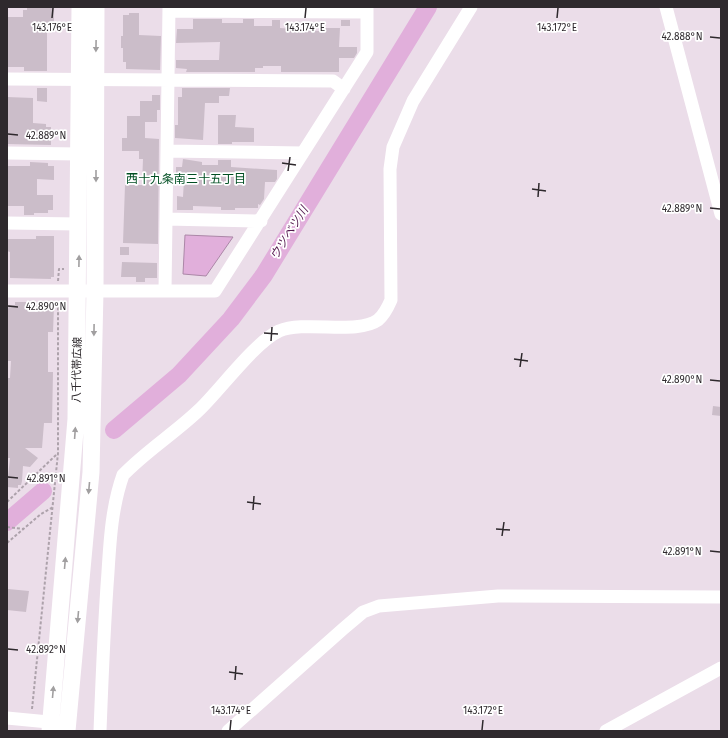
<svg xmlns="http://www.w3.org/2000/svg" width="728" height="738" font-family="'Fira Sans','Noto Sans JP',sans-serif">
	<style>
		.water { fill: #e1afdb; stroke: #ab87a7 }
		.lines { fill: none; stroke-linecap: round; stroke-linejoin: round }
		.river { stroke: #e1afdb; stroke-width: 18 }
		.building { fill: #cbbdc9 }
		.path { stroke: #ada2ab; stroke-width: 2; stroke-dasharray: 3 2; stroke-linecap: butt }
		.minor { stroke: #fff; stroke-width: 13 }
		.major { stroke: #fff; stroke-width: 17 }
		.oneway { fill: #a19fa0 }
		.ticks { fill: none; stroke: #2e292d; stroke-width: 1.5 }
		.labels { text-anchor: middle; dominant-baseline: central; stroke-width: 3.5; stroke-linejoin: round; paint-order: stroke }
		.street-label { font-size: 11px; fill: #2e292d; stroke: #fff }
		.neighbourhood-label { font-size: 12px; fill: #014f23; stroke: #fff }
		.water-label { font-size: 12px; font-style: italic; fill: #53184e; stroke: #fff }
		.ticks-label { font-size: 10px; text-anchor: middle; fill: #2e292d; stroke: #fff; stroke-width: 3.5; stroke-linejoin: round; paint-order: stroke }
	</style>
	<rect width="100%" height="100%" fill="#ebdde9"/>
	<path class="water" d="M185,235l48,2 -27,39 -23,-2z"/>
	<g class="lines">
		<path class="river" d="M114,430l65,-55 52,-56 33,-44 164,-268
			M7,522l36,-31"/>
	</g>
	<path class="building" d="M27,7l27,1v17h-7v46h-23v-4h-17v-50h16v-7h4z
		M129,13h10v22l22,1 -1,34 -34,-1v-7h-3v-14h-2v-12h2v-21h6z
		M193,19h29v4h21v-4h11v7h18v-6h8v8l39,3v-3h21l-1,19h18v6l-3,5h-15v14h-58v-6h-18v2h-8v4h-69l1,-3 -11,-1v-8h43l1,-18 -44,1 1,-14h16z
		M341,20h9v6h-9z
		M37,88h10v14l-10,-1z
		M182,88h48l-1,8h-10v7h-14l-2,37 -28,-2v-13h3v-28h4z
		M152,95h8v15h-3v12h-12v16l14,1 -1,105 -35,-1 2,-58h17l1,-26h-4v-8h-17v-13h5v-22h13v-15h12z
		M7,97l26,1v25l13,1v3h5v18l-44,-1z
		M218,115h18l-1,12 19,1v14h-22v2h-14z
		M183,159l19,3v3h16v-5h13v7l46,3v9l-2,3h-10l-1,17 -4,6 -2,-1v4h-23v2h-14v-3l-28,-1v4h-16v-14l6,1 1,-17h-6v-2h-2v-11h6z
		M30,162l18,1v3h6v14l-17,-1v16h16v15h-5v3h-14v2h-10v-9h-17v-40h23z
		M36,236h18v41h-3v2l-41,-1v-26l-3,-1v-12h29z
		M120,247h9v8h-9z
		M122,262l35,1v15h-12v4h-9v-5h-15z
		M15,302h11v3l28,1 -1,26h-5v40h5l-1,51h-8l-2,25h-17l13,10 -8,9 -7,-1 -1,15 -1,4h-3v3l-11,-1 3,-29h-3v-80h3l1,-17h-4v-48l2,-8h6z
		M713,406l8,1v9l-9,-1z
		M8,589l21,2 -3,21 -19,-2z"/>
	<g class="lines">
		<path class="path" d="M58,281l1,-12h5
			M7,502l50,-48
			M7,527l16,2
			M7,543l34,-29 12,-7
			M32,709l26,-256v-152"/>
		<path class="minor" d="M666,7l55,207
			M169,11l198,1
			M7,79l326,2 11,8
			M167,151l136,2
			M7,153l72,1
			M166,219l95,2
			M7,223l72,1
			M7,291h208l152,-239v-45
			M165,291l4,-284
			M7,718l52,5
			M100,731c2,-53 4,-106 8,-159 2,-33 4,-66 15,-97 23,-24 52,-42 76,-65 21,-20 56,-68 80,-79 27,-11 78,4 99,-11 6,-5 10,-13 13,-20l-1,-131 3,-22 20,-46 58,-94
			M228,731l115,-102 20,-17 16,-6 119,-10 223,1
			M606,731l115,-63"/>
		<path class="major" d="M50,731l26,-312 4,-412
			M67,731l24,-259 4,-181 1,-284"/>
	</g>
	<defs><path id="oneway-solid" d="M-6-.8H1V-3.2L6.5 0L1 3.2V.8H-6Z"/></defs>
	<g class="oneway">
		<use href="#oneway-solid" transform="translate(96 46) rotate(91)"/>
		<use href="#oneway-solid" transform="translate(96 176) rotate(90)"/>
		<use href="#oneway-solid" transform="translate(79 261) rotate(-89)"/>
		<use href="#oneway-solid" transform="translate(94 330) rotate(91)"/>
		<use href="#oneway-solid" transform="translate(75 433) rotate(-86)"/>
		<use href="#oneway-solid" transform="translate(89 488) rotate(95)"/>
		<use href="#oneway-solid" transform="translate(65 563) rotate(-85)"/>
		<use href="#oneway-solid" transform="translate(78 617) rotate(95)"/>
		<use href="#oneway-solid" transform="translate(53 692) rotate(-85)"/>
	</g>
	<path class="ticks" d="M52,18l1,-10M305,18l1,-10M557,18l1,-10M710,37l10,1M8,134l10,1M282,163l14,2M288,171l2,-14M532,189l14,2M538,197l1,-14M710,208l10,1M8,306l10,1M264,333l14,1M271,341l1,-14M514,359l14,2M520,367l2,-14M710,380l10,1M8,477l10,1M247,502l14,2M253,510l1,-14M496,529l14,1M502,536l2,-14M710,551l10,1M8,649l10,1M229,672l14,2M235,680l1,-14M230,730l1,-10M482,730l1,-10"/>
	<g class="labels">
		<g class="street-label">
			<text transform="translate(77 370) rotate(-89)">八千代帯広線</text>
		</g>
		<g class="neighbourhood-label">
			<text x="186" y="179">西十九条南三十五丁目</text>
		</g>
		<g class="water-label">
			<text transform="translate(289 233) rotate(-58)">ウツベツ川</text>
		</g>
	</g>
	<g class="ticks-label">
		<text x="52" y="31">143.176°E</text>
		<text x="305" y="31">143.174°E</text>
		<text x="557" y="31">143.172°E</text>
		<text x="682" y="40">42.888°N</text>
		<text x="46" y="139">42.889°N</text>
		<text x="682" y="212">42.889°N</text>
		<text x="46" y="310">42.890°N</text>
		<text x="682" y="383">42.890°N</text>
		<text x="46" y="482">42.891°N</text>
		<text x="682" y="555">42.891°N</text>
		<text x="46" y="653">42.892°N</text>
		<text x="231" y="714">143.174°E</text>
		<text x="483" y="714">143.172°E</text>
	</g>
	<rect width="728" height="738" fill="none" stroke="#2e292d" stroke-width="16"/>
</svg>
